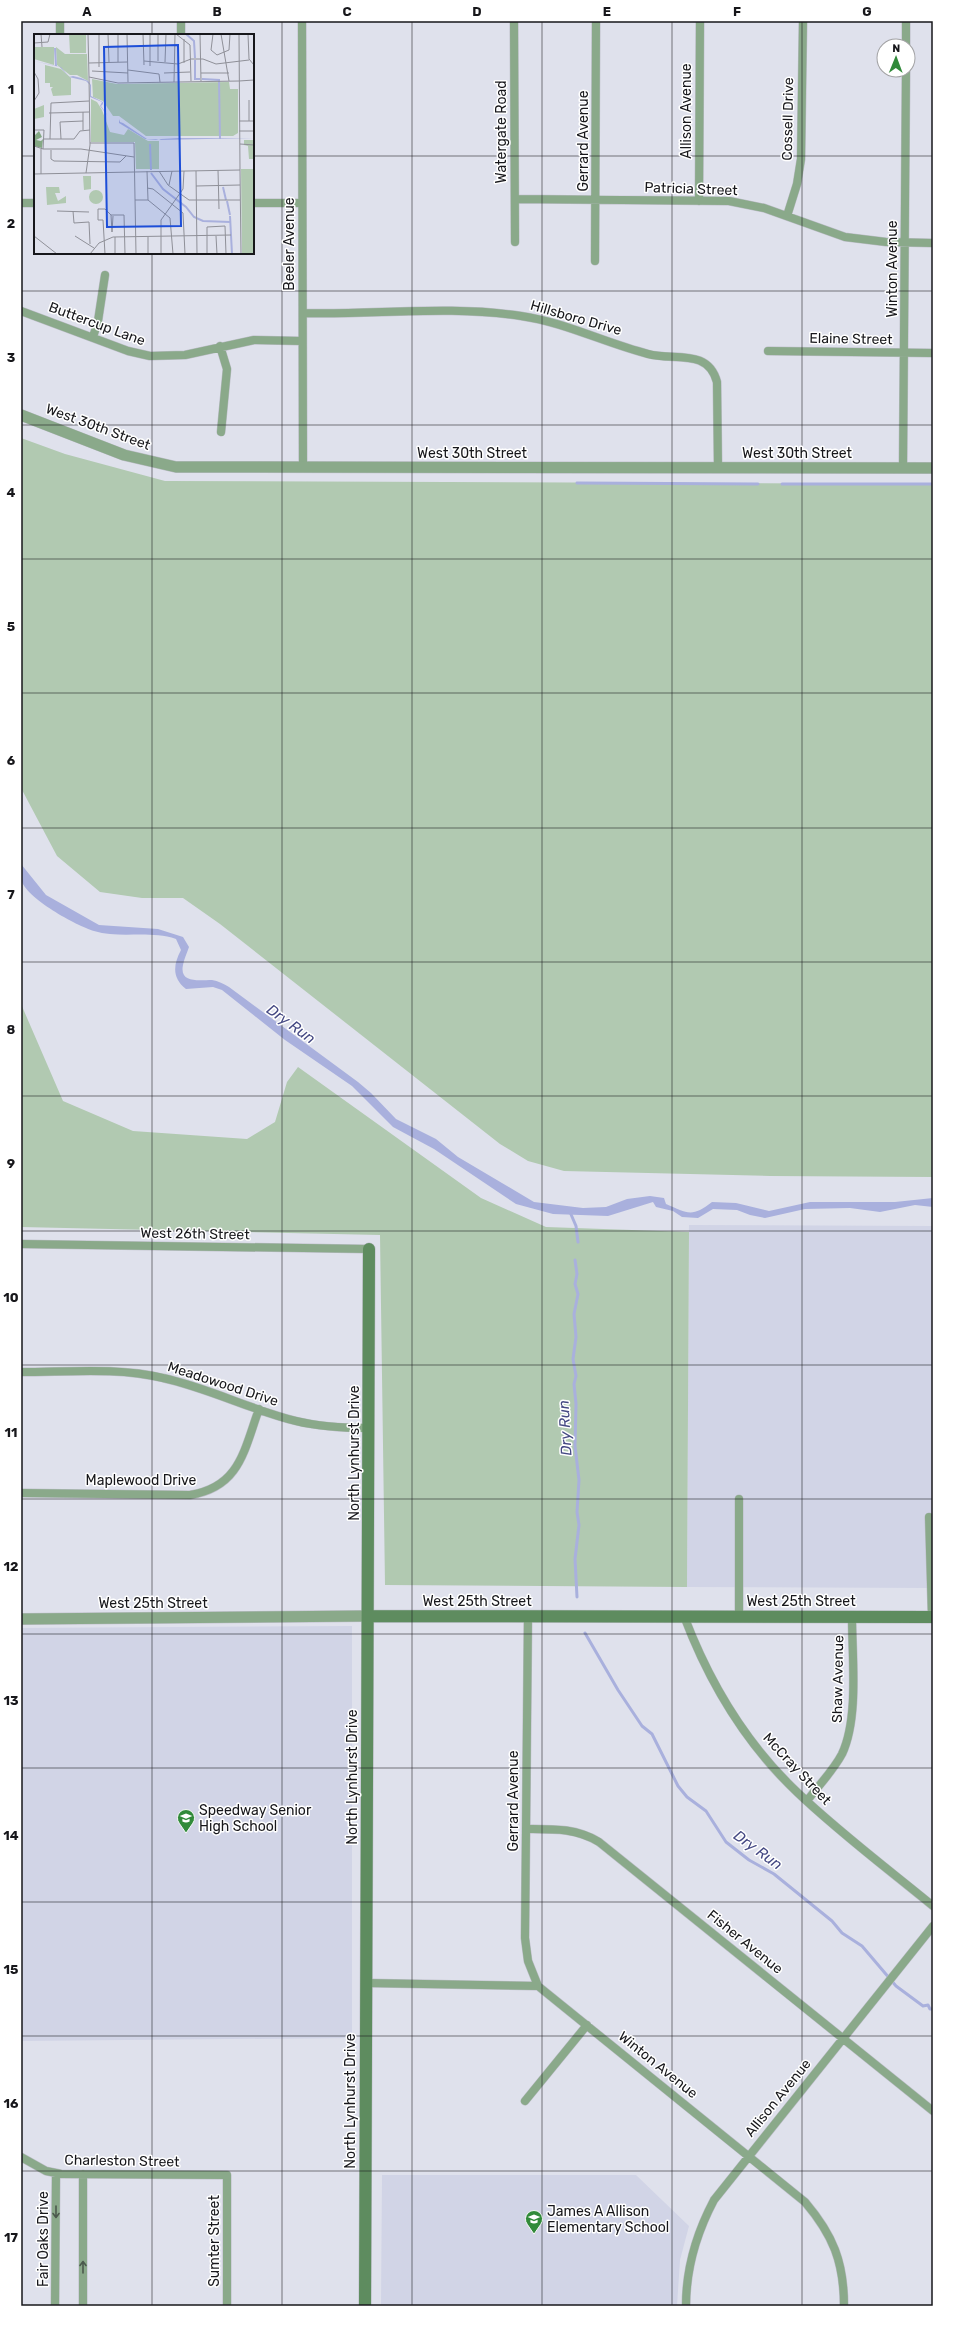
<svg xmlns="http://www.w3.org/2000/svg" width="954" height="2327" font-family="Rubik,sans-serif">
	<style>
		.built { fill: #d1d4e6 }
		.green { fill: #b1c9b1 }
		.water { fill: #a9b0dd }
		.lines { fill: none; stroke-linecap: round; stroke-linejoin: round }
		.stream { stroke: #a9b0dd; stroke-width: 3 }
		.minor-casing { stroke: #bbbdc6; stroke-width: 9 }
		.tertiary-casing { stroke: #bbbdc6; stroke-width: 12 }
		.secondary-casing { stroke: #bbbdc6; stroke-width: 13 }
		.minor { stroke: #8aa98a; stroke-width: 8 }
		.tertiary { stroke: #8aa98a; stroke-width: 11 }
		.secondary { stroke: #5e8c5f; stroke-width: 12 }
		.oneway { stroke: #4b594d }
		.grid { fill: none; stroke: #17171b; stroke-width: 1; stroke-opacity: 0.55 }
		.labels { text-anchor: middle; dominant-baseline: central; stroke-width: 3; stroke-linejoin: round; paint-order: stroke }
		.street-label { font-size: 14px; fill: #17171b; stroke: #fff }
		.poi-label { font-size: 14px; fill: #17171b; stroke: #fff; text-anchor: start }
		.water-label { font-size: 15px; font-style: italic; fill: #454983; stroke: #fff }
		.inset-river { fill: none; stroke: #a9b0dd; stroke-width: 2 }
		.inset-road { fill: none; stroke: #8f9098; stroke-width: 1 }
		.view { fill: #1d4ed8; fill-opacity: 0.15; stroke: #1d4ed8; stroke-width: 2 }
		.inset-edge { fill: none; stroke: #17171b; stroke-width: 2 }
		.neatline { fill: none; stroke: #17171b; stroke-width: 1.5 }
		.grid-label { font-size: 13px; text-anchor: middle; font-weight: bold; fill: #17171b }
	</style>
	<rect width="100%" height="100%" fill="#dfe1ec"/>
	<path class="built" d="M689,1225l244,1v362l-246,-1z
		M352,1626v412l-331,3v-413z
		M382,2175h254l53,51 -9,34 -3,46h-296z"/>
	<path class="green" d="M21,438l44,16 100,27 768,3v693l-163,-1 -206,-5 -36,-10 -28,-17 -280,-220 -37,-26h-41l-42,-6 -43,-36 -36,-68z
		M21,1004l42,97 70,30 114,8 28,-17 12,-40 11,-15 183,131 65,29 143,5 -2,355 -302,-2 -5,-350 -359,-8z"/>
	<path class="water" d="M21,864l25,31 53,30 59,4 25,8 6,10c-2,6 -5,12 -6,18 -4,19 17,15 29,15 6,1 12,4 17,7l129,95 13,11 25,26 40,20 22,18 76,45 49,6 23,-1 21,-8 23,-3 14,2 2,6c21,9 26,14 46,-2l24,1 33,8 41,-9h85l38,-4v9l-18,-2 -35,7 -30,-4 -45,1 -40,9 -15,-3 -13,-5 -24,-1 -15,9 -16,-1 -9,-6 -17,-4 -3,-5 -45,14 -55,-2 -37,-10 -82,-55 -41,-22 -41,-41 -67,-46 -63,-50 -9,-3 -27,2c-14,-11 -13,-24 -5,-39l-5,-11c-27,-9 -56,0 -82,-8 -17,-5 -69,-33 -73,-52 -1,-4 0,-10 0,-15z"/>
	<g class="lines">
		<path class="stream" d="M577,483l181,1
			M782,484h151
			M570,1212l6,14 2,16
			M575,1260l2,14 -2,10 3,10 -4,20 2,23 -3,22 3,17 -2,8 2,20 -1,42 4,34 -2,32 2,13 -4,34 2,38
			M585,1633l33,57 24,36 10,8 26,52 9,11 19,14 20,31 23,18 25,14 58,47 10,12 20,13 34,40 27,20 5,-1 2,4h3"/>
		<defs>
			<path id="minor" d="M181,21v14
				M302,21l1,447
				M514,21l1,221
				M60,35v-14
				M906,46v-25
				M515,199l214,2 35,7 81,29 41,5 47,1
				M699,201l1,-180
				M21,203h14
				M253,203h49
				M787,216l10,-32 4,-25 2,-138
				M595,261l1,-240
				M21,311l107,40 22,5 35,-1 69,-15 48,1
				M303,313c72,2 146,-8 218,3 43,6 84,27 127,38 26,7 60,-6 69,28l1,86
				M93,337l5,-16 7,-46
				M220,346l7,23 -6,63
				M768,351l165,2
				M903,468l3,-398
				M21,1244l348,5
				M21,1372c47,0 97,-5 142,6 46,10 88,32 133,43 24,6 48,7 73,7
				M21,1493l169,2c50,-8 54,-45 69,-86
				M929,1517l3,100
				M528,1615l-3,323 3,23 10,25
				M684,1616c25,66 62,128 114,177 42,40 90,76 135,113
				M739,1616v-117
				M807,1801c11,-15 26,-30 35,-47 17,-36 10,-97 10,-137
				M526,1829c27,0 50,-1 73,13l334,269
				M366,1983l172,3 267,216c28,33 39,60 39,104
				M525,2101l62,-76
				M21,2157l25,14 15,3 166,1v131
				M55,2306l1,-133
				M83,2306v-132
				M686,2306c0,-39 10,-72 28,-106l219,-274"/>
			<path id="tertiary" d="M21,415l103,40 52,12 757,1
				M21,1619l347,-3"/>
			<path id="secondary" d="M368,1616l565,1
				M365,2306l4,-1057"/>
		</defs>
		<use href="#minor" class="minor-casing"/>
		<use href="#tertiary" class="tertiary-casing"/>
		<use href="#secondary" class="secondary-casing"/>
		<use href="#minor" class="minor"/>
		<use href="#tertiary" class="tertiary"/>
		<use href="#secondary" class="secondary"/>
	</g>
	<defs><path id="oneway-shaft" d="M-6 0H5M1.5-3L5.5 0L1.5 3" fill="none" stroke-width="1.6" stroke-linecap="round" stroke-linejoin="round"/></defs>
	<g class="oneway">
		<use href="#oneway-shaft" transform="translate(56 2212) rotate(90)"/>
		<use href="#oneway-shaft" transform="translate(83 2267) rotate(-90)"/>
	</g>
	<path class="grid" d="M152,21v14M282,21v2285M412,21v2285M542,21v2285M672,21v2285M802,21v2285M21,156h14M253,156h680M152,253v2053M21,291h912M21,425h912M21,559h912M21,693h912M21,828h912M21,962h912M21,1096h912M21,1231h912M21,1365h912M21,1499h912M21,1634h912M21,1768h912M21,1902h912M21,2036h912M21,2171h912"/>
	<defs>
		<symbol id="school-pin" viewBox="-11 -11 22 30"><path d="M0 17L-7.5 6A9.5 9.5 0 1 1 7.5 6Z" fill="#318a3a" stroke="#fff"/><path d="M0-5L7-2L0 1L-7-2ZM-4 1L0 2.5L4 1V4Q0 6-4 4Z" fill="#fff"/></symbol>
	</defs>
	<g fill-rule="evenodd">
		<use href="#school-pin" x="176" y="1808" width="20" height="27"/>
		<use href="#school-pin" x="524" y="2209" width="20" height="27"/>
	</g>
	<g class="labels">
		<g class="street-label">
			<text transform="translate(686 111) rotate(-90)">Allison Avenue</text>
			<text transform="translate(788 119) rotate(-89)">Cossell Drive</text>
			<text transform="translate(501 132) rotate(-90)">Watergate Road</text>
			<text transform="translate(583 141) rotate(-90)">Gerrard Avenue</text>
			<text transform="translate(691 189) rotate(2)">Patricia Street</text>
			<text transform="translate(289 244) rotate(-90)">Beeler Avenue</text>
			<text transform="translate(892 269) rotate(-90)">Winton Avenue</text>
			<text transform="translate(576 318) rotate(16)">Hillsboro Drive</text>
			<text transform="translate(97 324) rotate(20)">Buttercup Lane</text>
			<text transform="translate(851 339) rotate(1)">Elaine Street</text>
			<text transform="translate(98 427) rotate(20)">West 30th Street</text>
			<text x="472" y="453">West 30th Street</text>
			<text x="797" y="453">West 30th Street</text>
			<text transform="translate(195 1234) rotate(1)">West 26th Street</text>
			<text transform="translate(223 1384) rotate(18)">Meadowood Drive</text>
			<text transform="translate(354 1453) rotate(-90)">North Lynhurst Drive</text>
			<text x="141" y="1480">Maplewood Drive</text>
			<text x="477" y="1601">West 25th Street</text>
			<text x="801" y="1601">West 25th Street</text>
			<text x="153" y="1603">West 25th Street</text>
			<text transform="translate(838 1679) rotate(-89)">Shaw Avenue</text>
			<text transform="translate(797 1769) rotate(47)">McCray Street</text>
			<text transform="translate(352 1777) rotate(-90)">North Lynhurst Drive</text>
			<text transform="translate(513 1801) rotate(-90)">Gerrard Avenue</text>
			<text transform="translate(745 1942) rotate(39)">Fisher Avenue</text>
			<text transform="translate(658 2065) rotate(39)">Winton Avenue</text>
			<text transform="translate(778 2098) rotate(-51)">Allison Avenue</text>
			<text transform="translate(350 2101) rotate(-90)">North Lynhurst Drive</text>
			<text transform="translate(122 2161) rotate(1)">Charleston Street</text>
			<text transform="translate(43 2239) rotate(-90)">Fair Oaks Drive</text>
			<text transform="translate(214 2241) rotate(-90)">Sumter Street</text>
		</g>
		<g class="poi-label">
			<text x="199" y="1810">Speedway Senior<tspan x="199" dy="16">High School</tspan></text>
			<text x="547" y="2211">James A Allison<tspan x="547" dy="16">Elementary School</tspan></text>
		</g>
		<g class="water-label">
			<text transform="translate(291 1024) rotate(36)">Dry Run</text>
			<text transform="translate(565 1428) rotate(-93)">Dry Run</text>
			<text transform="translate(758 1850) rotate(36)">Dry Run</text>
		</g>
	</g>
	<g transform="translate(34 34)">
		<rect width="220" height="220" fill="#dfe1ec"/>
		<path d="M35,0h17v19h-16zM0,13h20v18l-20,-6zM22,13l9,7h22l1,27 -11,-6h-7l-13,-10zM11,31l16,4 10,9v17l-18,1 -2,-7 2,-2h-3v-4h-5zM58,45l25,5 112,-2 1,7h8v44l-5,3h-87l-27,-20h-6l-10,-15 -10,-4zM57,65l6,3 5,8 8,22 14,3 4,-6 20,12h11v28h-23l-1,-27h-44zM10,71v12l-10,2v-10zM210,106h10v19h-5l-1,-13 -4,-1zM207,135h13v85h-12zM49,142h8v13l-7,1zM12,153h13l1,6h-5l3,8 8,-5v7l-19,2zM55 163a7 7 0 1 1 14 0a7 7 0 1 1-14 0Z" fill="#b1c9b1"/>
		<path d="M5,97l3,6 -6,3 5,1 2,-2 -1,9 -8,-2v-10z" fill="#84a884"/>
		<path d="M0,27l14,3 13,3 8,10 4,-1 8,2 7,3 3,4v11l12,6v2l-2,2 7,10 11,3 1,3 3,1 24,16h9l3,1 2,-1 17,-1h76l-95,2 -14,-1 -26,-16v-4l-11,-3 -8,-10 2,-4 -12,-5v-12l-4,-4 -17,-4 -9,-10z" fill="#a9b0dd"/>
		<path class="inset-river" d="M152,0l8,7 1,17M21,14l1,18M161,26v19h5M168,45l17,1 1,59M116,110l1,26M117,139l12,16 23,18 8,10 9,4 27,1M189,153l3,13M193,167l3,14M196,182l2,38"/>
		<path class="inset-road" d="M7,0l1,13M54,0l1,43M65,0v33M74,0l1,28M84,0v28M93,0l1,48M109,0l1,31M116,0v32M124,0v27M142,0l14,11 1,36M166,0l1,47M179,0l-2,16 6,5 12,-5 1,-16M187,0l8,47M214,0l1,25 5,6M0,9l14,-1 2,-8M110,27l34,3 13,-5h12l13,5 33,-4M131,28l1,-28M55,29l38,-1M150,29v-24M94,36l31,4 1,8M58,37l36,2M0,38l4,7 1,14 -5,8M130,39l26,-1M167,39h28M205,47l15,-1M140,48l1,-48M215,66v21M49,78v18M15,79l40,-1M205,87h15M0,96h10l-1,19M205,97h15M10,105h30l6,-8 10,-1M16,105l1,-36 38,-2M27,105l-1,-17 23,-1M56,109h44M100,109l2,111M206,110l14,1M0,112l9,3h38l53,8M17,116v9l3,2 66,1 6,-6M184,136l1,39M206,136l1,84M113,137l1,29M125,137l9,14 21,15h51M162,137l1,83M100,138l106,-2 -1,-136M52,139l4,-28 -1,-68 29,6 121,-2M0,140l100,-2M7,140v-25M135,151l3,-14M162,152l44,-1M113,154l6,1 30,24 2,41M101,166h13l22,18 3,36M23,177l32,1M39,177l1,12 15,-1 1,22M77,181l1,17 1,-16M0,202l23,18M41,202l19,12M182,202l1,18M81,203v17M114,203v17M56,220l9,-11 14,-6 118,-2M71,220l-2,-34h-5v-11h7l6,6h13l1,39M127,220v-34l22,-31 1,-18M173,220v-27l18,-1 1,28"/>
		<path class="view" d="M144,11l3,181 -74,1 -3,-180z"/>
		<rect width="220" height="220" class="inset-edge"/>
	</g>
	<rect width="954" height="2327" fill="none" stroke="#ffffff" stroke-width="44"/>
	<g transform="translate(896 58) rotate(1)"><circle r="19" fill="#ffffff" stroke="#a2a2a4"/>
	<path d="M0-3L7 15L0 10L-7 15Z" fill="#318a3a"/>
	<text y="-6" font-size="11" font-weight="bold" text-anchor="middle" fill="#17171b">N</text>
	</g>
	<rect x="22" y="22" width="910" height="2283" class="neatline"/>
	<g class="grid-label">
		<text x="87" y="16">A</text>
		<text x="217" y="16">B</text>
		<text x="347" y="16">C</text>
		<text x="477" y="16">D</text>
		<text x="607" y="16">E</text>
		<text x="737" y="16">F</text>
		<text x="867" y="16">G</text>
		<text x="11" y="94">1</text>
		<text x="11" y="228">2</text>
		<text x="11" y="362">3</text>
		<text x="11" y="497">4</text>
		<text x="11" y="631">5</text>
		<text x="11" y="765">6</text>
		<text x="11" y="899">7</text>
		<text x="11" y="1034">8</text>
		<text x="11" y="1168">9</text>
		<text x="11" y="1302">10</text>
		<text x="11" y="1437">11</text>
		<text x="11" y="1571">12</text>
		<text x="11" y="1705">13</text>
		<text x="11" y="1840">14</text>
		<text x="11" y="1974">15</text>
		<text x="11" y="2108">16</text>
		<text x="11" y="2242">17</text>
	</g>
</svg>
